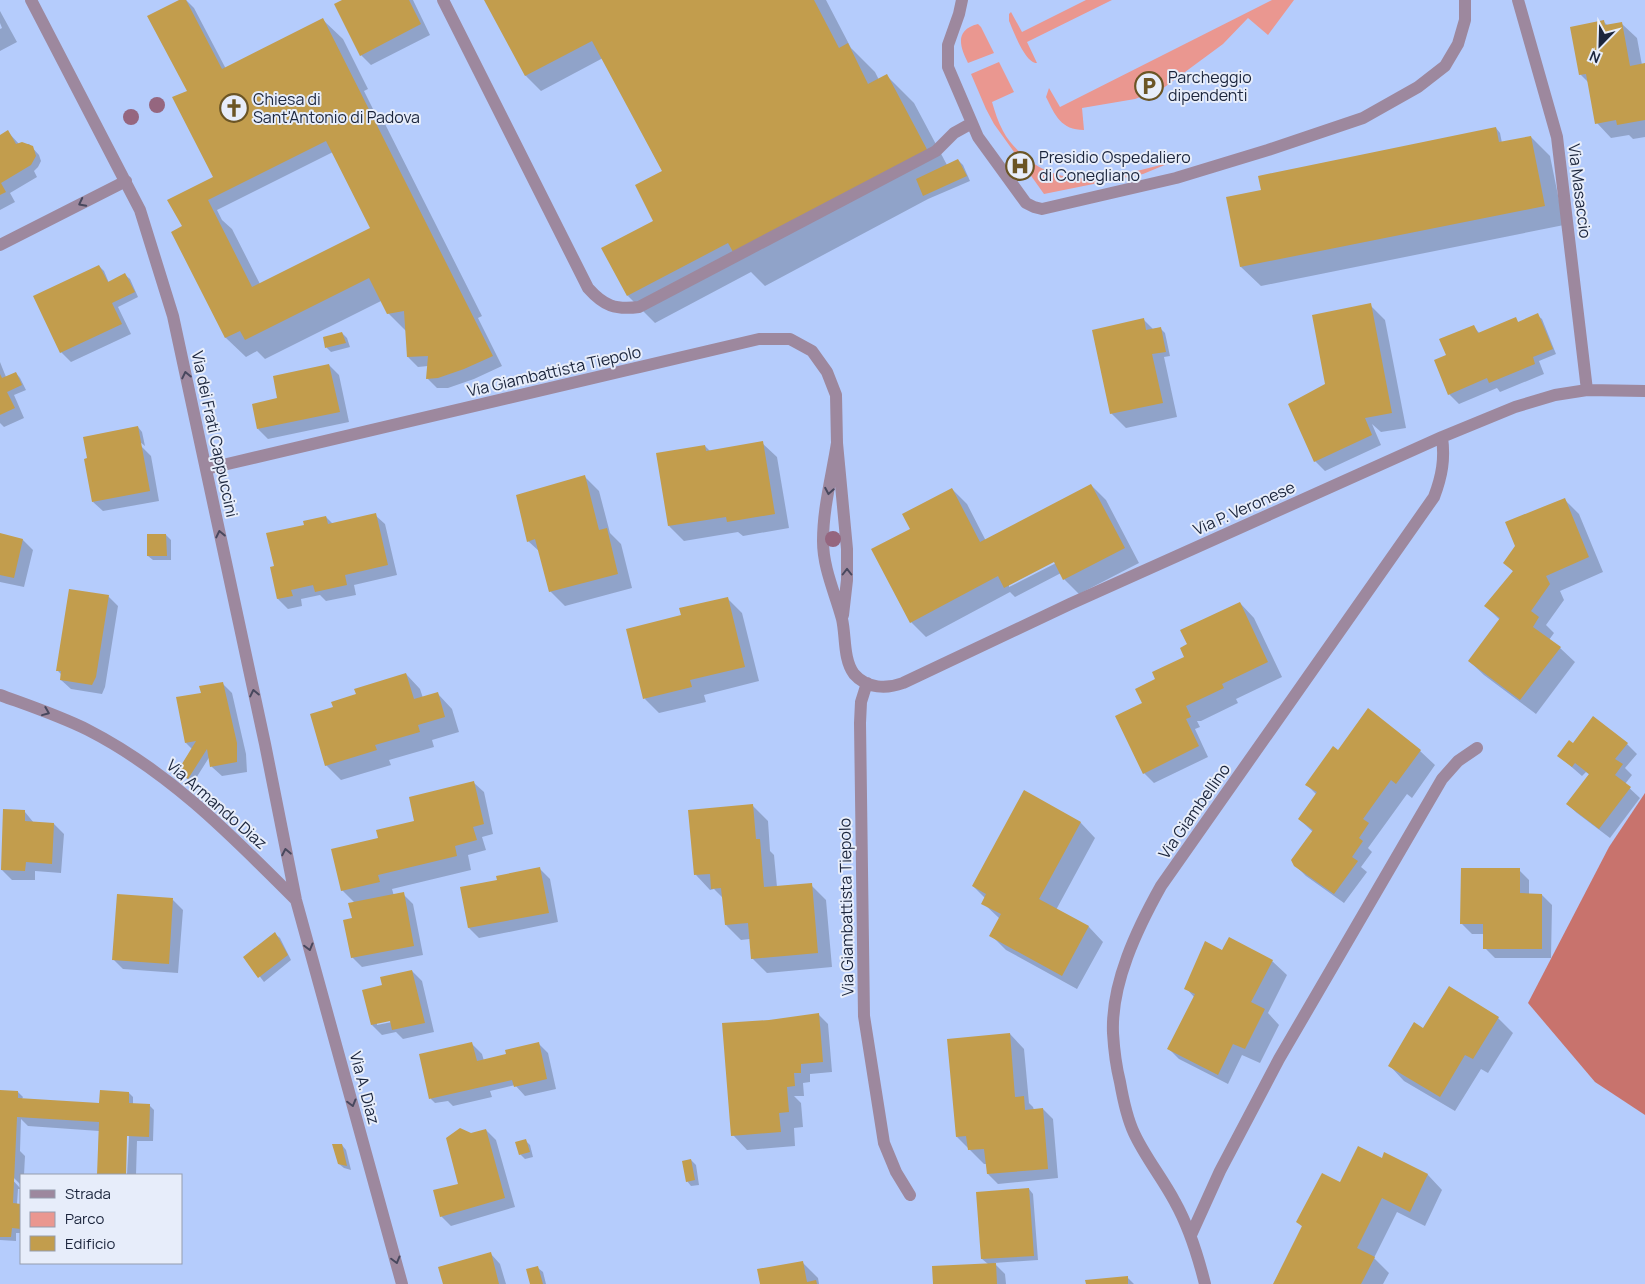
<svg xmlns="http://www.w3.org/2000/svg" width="1645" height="1284" font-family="Manrope,sans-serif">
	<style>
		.green { fill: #ea9790 }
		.forest { fill: #c8736d }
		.shadow { fill: #0003; fill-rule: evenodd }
		.building { fill: #c29d4d; fill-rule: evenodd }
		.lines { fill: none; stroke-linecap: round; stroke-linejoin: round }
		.service { stroke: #9d889e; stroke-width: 12 }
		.minor { stroke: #9d889e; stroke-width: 12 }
		.tree { fill: #95667f }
		.oneway { stroke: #48485e }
		.labels { text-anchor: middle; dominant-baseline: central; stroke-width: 4; stroke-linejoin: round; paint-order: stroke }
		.poi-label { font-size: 16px; fill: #1b253c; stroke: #e7edfa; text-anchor: start }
		.street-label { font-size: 16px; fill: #1b253c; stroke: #e7edfa }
	</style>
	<rect width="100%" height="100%" fill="#b5ccfc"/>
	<path class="green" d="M1086,0h26l-85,42 10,21c-12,0 -23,-31 -28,-42v-7l2,-2 11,20z
		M1272,0h22l-26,35 -20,-17 -25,26 -61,45 -27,10 -53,9 2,22c-23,0 -29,-15 -38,-33l3,-9 11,19z
		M978,24l3,3 13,26 -26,10c-8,-16 -14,-33 10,-39z
		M999,62l15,30 -22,10c3,10 6,20 11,29 5,10 14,19 22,26 43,37 98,17 147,5l-29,12 -99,20 -50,-70 -8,-15 -15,-35z"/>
	<path class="forest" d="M1645,793v322l-50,-33 -67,-79 81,-156z"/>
	<path class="shadow" d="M181,0h5l8,8 32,61 97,-49 20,19 25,50 -4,2 11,22 9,9 98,194 -4,2 24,48 -28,13 -26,9h-11l-10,-10 1,-12 -10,1 -10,-10 -1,-25 -19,-19 -7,-12 -116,58 -8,-8 -11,6 -20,-19 -53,-106 11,-6 31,-48 -27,-86zM333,152l39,76 -112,56 -28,-55 -10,-9 -5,-10z
		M345,0h68l17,35 -59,30 -10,-10z
		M486,0h340l25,48 24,24 4,8 8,-4 27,27 33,62 11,-5 5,5 7,16 -42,18 -163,87 -14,-14 -96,51 -27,-27 27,-74 8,-50 -60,-114 -62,33 -15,-15z
		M0,11l17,31 -17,9v-22l2,-1 -2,-5z
		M1604,22l4,4 14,-2 15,14 5,27h3v72l-12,2 -4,-4 -18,3 -14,-15 -8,-40 -9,-9z
		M1496,128l4,5 2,10 29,-6 19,19 14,69 -303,61 -20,-19 21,-76z
		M8,132l11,12h10l10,11 2,6 -3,6 -4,4 3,6 -27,16 5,9 -15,8v-74z
		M99,266l5,5 5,12 16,-8 5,4 8,18 -20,10 13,27 -60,28 -10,-10z
		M1370,305l15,15 21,108 -25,4 -9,-8 9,21 -56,26 -10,-10z
		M1537,315l5,4 14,35 -17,7 5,13 -44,18 -3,-4 -38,16 -10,-10 -2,-38 27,-29 6,7 35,-15 4,4z
		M1144,320l9,9 7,-1 5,5 5,23 -6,1 13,60 -51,11 -15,-15z
		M342,333l5,5 3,9 -19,5 -4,-4 -3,-10z
		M0,362l6,15 10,-4 4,5 6,12 -12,5 10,23 -20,9 -4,-4z
		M329,365l10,10 10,47 -81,17 -10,-10 21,-30z
		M138,427l4,5 3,14 -5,-4v3l11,11 8,45 -56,10 -10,-9z
		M762,443l15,14 12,71 -46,8 -5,-4 -54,9 -15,-15 36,-80 5,5z
		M584,476l15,15 11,42 11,11 11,44 -67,18 -15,-15 -10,-39 -12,-11z
		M1091,485l15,15 33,63 -60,31 -15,-15 -3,-6 -46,24 -5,-5 -84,45 -15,-15v-93l41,-40 15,15 19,37zM1059,558l1,3 -51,26v-3z
		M1564,499l15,15 24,58 -43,19 4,9 -18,25 8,8 -5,7 11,8 15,14 -39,52 -52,-39 -15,-14 31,-41 -14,-14 28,-34 -9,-9z
		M375,515l10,9 12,51 -43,10 2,10 -30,6 -6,-6 -19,4 1,7 -14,3 -10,-10 -7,-31 4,-1 30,-41 21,-9 7,7z
		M0,535l23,5 10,10 -9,37 -24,-5z
		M166,535l5,5v20h-18l-5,-4z
		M108,596l10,10 -13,81 -3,7 -31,-5 -10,-9 1,-5 -5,-5z
		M727,598l15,15 17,68 -55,14 2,7 -47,11 -14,-14 37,-83z
		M1240,603l14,15 28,59 -46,22 2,4 -37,18h-4l3,6 -5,2 13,28 -54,26 -10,-10 1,-69 11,-24 30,-22 3,-13z
		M406,674l14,15 3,9 15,-4 14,15 7,23 -27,8 2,7 -45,13 2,5 -50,15 -15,-15 8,-57 23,-13z
		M222,683l10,10 14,61 1,18 -25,4 -10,-9 -2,-11 -17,27 -15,-12 14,-22 -6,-6 16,-49z
		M1627,744l10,10 -12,14 7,7 -7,9 15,14 -30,40 -33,-25 -10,-9 23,-29 -4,-3 -4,4 -23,-20z
		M1338,751h82l15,14 -23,33 -5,-4 -39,54 4,4 -11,15 6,5 -23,31 -38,-27 -11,-11 18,-33 -14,-13 18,-24 -10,-10z
		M474,783l10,9 9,42 -11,3 4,13 -18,5 3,15 -79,19 2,7 9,-2 10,10 10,51 -61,12 -10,-10 3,-54 -13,-13 37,-52 38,-16z
		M1025,792l56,31 14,15 -39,72 33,17 14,15 -26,47 -71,-39 -15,-15 9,-16 -17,-16 2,-5 -12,-12z
		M753,806l15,15 2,30 4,4 3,32 34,-2 15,15 6,67 -65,6 -15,-15 -2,-19 -9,1 -15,-15 -2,-26 -10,-10 -4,1 -14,-15z
		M25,812l9,11 20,1 10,10 -3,39 -26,-2v9h-23l-10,-10z
		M540,869l10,10 8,43 -79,16 -10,-10 -8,-40 37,-7z
		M1519,870l10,10v15h13l10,10 -1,53h-56l-10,-10v-14h-13l-10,-10z
		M173,900l10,10 -5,63 -55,-4 -10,-10z
		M275,934l5,4 11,22 -27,22 -19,-25z
		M1223,952l49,9 15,14 -19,38 11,12 -19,38 -18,-8 -14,29 -49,-25 -10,-10 26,-51 -9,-10z
		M412,971l10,10 12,51 -31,7 -7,-7 -14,3 -10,-10 11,-39zM396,1019l1,2 -20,4v-2z
		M818,1014l10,10 4,48 -22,2v8l-7,1 1,13h-10l7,7 2,24 -9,1 1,18 -48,4 -14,-15 36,-114z
		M1498,1018l15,15 -25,40 -7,-4 -26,42 -51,-30 -14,-15 34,-36z
		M1010,1034l14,15 5,54 4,4 1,3 9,-1 10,10 5,59 -60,6 -10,-10 -1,-10h-3l-27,-27z
		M538,1043l10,10 8,36 -31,7 -10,-11 -25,6 2,6 -39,9 -5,-5 -13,2 -4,-4 -11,-44 52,-11 10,10 2,7 22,-5z
		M0,1091l18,1 5,5 -1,2 78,6 29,-12 4,4v8l17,1 4,4 -1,31h-16l-1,34h-9l2,-39 -3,-2 -1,41h-27l1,-44 -71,-5 -7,-7 -1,32 5,5 -1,19h-3v10l-10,-10 -2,1 12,13h-3l-1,15 4,1v28h-5v8l-16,-1z
		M486,1130l10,10 19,67 -64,19 -10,-10 18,-31 12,-51z
		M525,1140l5,5 3,12 -8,2 -5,-5z
		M342,1145l4,5 5,20 -7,-2 -5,-4z
		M1385,1154l43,21 14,15 -17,36 -28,-14 -23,46 15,15 -6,11h-109l29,-57 -5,-5 43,-39 41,-24z
		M691,1160l5,5 3,20 -8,1 -4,-5z
		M1029,1189l4,5 5,66 -44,3 11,11 1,10h-71l53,-20 -6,-5 -5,-66z
		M491,1254l9,10 6,20h-62z
		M803,1263l15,15 1,6h-58z
		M538,1268l5,4 3,12h-15z
		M1127,1277l7,7h-47z"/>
	<path class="building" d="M179,0h7l36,69 101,-51 170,338 -29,13 -26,9 -12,1 2,-23 -21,1 -3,-46 -17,3 -18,-36 -124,62 -5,-9 -15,7 -54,-106 11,-6 -15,-26 46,-23 -41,-80 15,-6 -40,-75zM326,141l44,87 -118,59 -44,-87z
		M342,0h67l12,24 -61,32 -26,-52z
		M484,0h330l25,48 9,-5 20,41 19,-10 44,83 -194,102 -9,-16 -101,53 -26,-48 52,-27 -18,-36 27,-14 -70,-130 -67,35z
		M1604,20l1,5 17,-3 8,44 15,-3v57l-28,5 -1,-5 -21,4 -9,-50 -7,1 -9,-48z
		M1496,127l3,15 32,-6 14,70 -305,61 -14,-70 35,-7 -3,-14z
		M8,130l8,14 6,-2 11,4 3,10 -5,9 -30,18 5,9 -6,3v-60z
		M958,159l9,17 -44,20 -7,-17z
		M99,265l9,17 17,-9 10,19 -23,11 10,21 -62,29 -27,-57z
		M1371,303l21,110 -27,5 7,17 -58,27 -26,-58 37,-20 -13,-69z
		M1538,313l15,36 -20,8 2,7 -46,19 -2,-5 -39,17 -14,-35 12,-5 -7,-16 35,-14 4,8 38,-16 2,5z
		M1144,318l2,12 15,-3 5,25 -14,2 11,49 -53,11 -18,-84z
		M342,332l4,11 -21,5 -2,-11z
		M329,364l11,48 -83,17 -5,-25 25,-6 -4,-22z
		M16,372l6,13 -15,7 8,16 -15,7v-41l2,4z
		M138,426l12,65 -58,11 -8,-43 3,-1 -4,-21z
		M763,441l12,73 -48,8 -1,-5 -58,9 -12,-73 49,-8 1,6z
		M585,475l14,55 8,-2 11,46 -69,18 -14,-53 -8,3 -11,-47z
		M1091,484l34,64 -62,32 -9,-18 -50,26 -6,-12 -88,47 -39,-74 39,-20 -8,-15 50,-26 28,54z
		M1565,498l24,59 -43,19 4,8 -19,27 8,6 -6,10 28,20 -41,53 -52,-39 32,-43 -16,-12 29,-35 -10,-8 12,-17 -10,-24z
		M376,513l12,52 -43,10 2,10 -32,7 -2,-7 -22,5 2,6 -16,3 -7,-32 4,-1 -8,-33 38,-8 -1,-4 23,-5 2,8z
		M0,533l23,6 -9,39 -14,-3z
		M147,534h19l1,22h-20z
		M69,589l40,6 -13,82 -4,8 -32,-5 1,-9h-5z
		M728,597l17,70 -55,13 2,7 -49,12 -17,-70 55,-14 -2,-7z
		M1240,602l28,60 -46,22 2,4 -38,18 5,11 -5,2 13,27 -56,28 -28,-58 27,-13 -7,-14 20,-10 -3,-7 32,-15 -4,-9 7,-4 -7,-14z
		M406,673l8,26 24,-7 7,25 -27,8 2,7 -45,13 2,5 -52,16 -15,-52 23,-7 -2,-5 25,-8 -2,-5z
		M223,682l14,61v19l-27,5 -3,-18 -19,30 -11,-7 19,-31 -11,2 -9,-46 25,-4 -2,-7z
		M1368,708l53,42 -25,34 -5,-4 -28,39 6,4 -10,15 4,3 -11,16 6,4 -24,33 -40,-28 -3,-6 22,-30 -15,-11 19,-27 -12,-7 28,-39 5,4z
		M1593,716l35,27 -13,16 8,5 -8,11 16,12 -32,42 -33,-25 23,-30 -14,-11 -3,4 -15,-11 12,-16 4,3z
		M474,781l10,43 -11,3 4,13 -22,6 2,10 -79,19 2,7 -39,9 -10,-42 47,-11 -2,-8 38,-9 -5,-24z
		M1024,790l57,32 -42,77 50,27 -27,50 -73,-40 12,-22 -20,-10 5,-10 -14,-8z
		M753,804l3,35h4l4,48 48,-4 6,70 -67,6 -3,-36 -23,2 -4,-37 -10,1 -1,-15 -16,1 -6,-65z
		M3,809l22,1v11l29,2 -2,41 -26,-2 -1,9 -24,-1z
		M540,867l9,46 -81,15 -8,-41 37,-7 -1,-4z
		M1461,868h59v25l22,1v55h-59v-25h-23z
		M404,892l10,54 -63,12 -8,-38 9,-2 -4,-15z
		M117,894l56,4 -4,66 -57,-4z
		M275,932l13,23 -30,23 -15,-21z
		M1229,937l44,23 -22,42 14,7 -20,40 -12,-5 -15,31 -51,-26 28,-55 -11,-5 21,-48 17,9z
		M412,970l13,53 -33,7 -2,-9 -19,4 -9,-35 20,-5 -2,-8z
		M1449,986l50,31 -26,42 -8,-4 -25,42 -52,-31 26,-44 9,6z
		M819,1013l4,49 -22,2v9h-7l1,13 -8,1 2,25 -10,1 2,19 -50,4 -9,-113 47,-3z
		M1010,1033l5,64 9,-1 1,14 18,-2 5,61 -61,5 -3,-25 -16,1 -2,-14 -10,1 -9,-98z
		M472,1042l5,19 29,-7 -1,-4 34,-8 8,37 -33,8 -2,-7 -83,19 -10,-45z
		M0,1090l18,1v7l81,5 1,-13 29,2v11l21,1 -1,33 -22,-1 -1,39h-29l2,-53 -82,-5 -4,86 8,1v25l-9,-1 -1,9h-11z
		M460,1128l11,5 15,-4 19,69 -65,19 -7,-27 25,-6 -12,-46z
		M526,1139l4,13 -11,3 -4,-13z
		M332,1144h10l5,22 -9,-2z
		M1358,1146l24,12 2,-6 44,22 -18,38 -28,-14 -25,50 18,9 -14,27h-88l29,-58 -6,-4 26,-49 18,9z
		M691,1159l4,21 -9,2 -4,-21z
		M1029,1188l5,68 -53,3 -5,-67z
		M491,1252l8,32h-56l-5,-17z
		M803,1261l4,21 9,-2 1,4h-57l-3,-15z
		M996,1263l1,21h-64l-1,-18z
		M538,1266l5,18h-13l-4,-15z
		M1128,1276v8h-42l-1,-4z"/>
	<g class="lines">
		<path class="service" d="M443,0l145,288c16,18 27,22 51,19l297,-156 18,-18 18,-10
			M962,0l-3,14 -11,31v22l30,70 48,66 8,4 8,2 134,-31 92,-28 95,-32 55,-31 27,-21 13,-22 7,-24v-20"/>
		<path class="minor" d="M31,0l109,210 33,106 92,428 31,156 106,384
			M1518,0l39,137 30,253
			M0,245l126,-64
			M837,443c-5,32 -14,65 -14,98 0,27 12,52 19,78 4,17 1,40 12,55 13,15 33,15 49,9l167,-79 372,-167 73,-30 40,-12 32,-5 58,1
			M206,469l553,-130h31l22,12 15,21 9,23 1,48 10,106v31l-4,35
			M867,683l-6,19 -1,21 4,293 20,127 12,29 14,23
			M0,695c30,11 60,21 88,35 82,42 144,106 208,170
			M1191,1235l29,-64 59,-112 163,-280 16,-18 19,-13
			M1205,1284c-7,-28 -16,-57 -30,-82 -12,-23 -30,-45 -41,-69 -7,-15 -11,-34 -14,-51 -4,-16 -6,-32 -7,-49 -2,-50 24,-104 48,-147l273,-389c8,-21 11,-38 8,-60"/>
	</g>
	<g class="tree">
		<circle cx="157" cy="105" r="8"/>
		<circle cx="131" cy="117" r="8"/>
		<circle cx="833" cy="539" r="8"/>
	</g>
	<defs><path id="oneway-chevron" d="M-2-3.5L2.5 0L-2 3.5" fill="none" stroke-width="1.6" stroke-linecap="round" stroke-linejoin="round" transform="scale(1.25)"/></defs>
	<g class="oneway">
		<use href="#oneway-chevron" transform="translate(82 203) rotate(153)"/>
		<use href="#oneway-chevron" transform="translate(186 375) rotate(-102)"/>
		<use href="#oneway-chevron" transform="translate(829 491) rotate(100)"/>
		<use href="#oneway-chevron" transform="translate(220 534) rotate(-102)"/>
		<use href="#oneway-chevron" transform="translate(847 572) rotate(-90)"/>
		<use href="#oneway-chevron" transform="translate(254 693) rotate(-102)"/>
		<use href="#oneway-chevron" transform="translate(46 712) rotate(22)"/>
		<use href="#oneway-chevron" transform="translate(286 852) rotate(-101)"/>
		<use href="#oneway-chevron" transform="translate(309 947) rotate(75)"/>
		<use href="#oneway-chevron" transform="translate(352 1103) rotate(75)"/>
		<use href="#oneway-chevron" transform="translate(396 1260) rotate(75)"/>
	</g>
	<defs>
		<symbol id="parking-ring" viewBox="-11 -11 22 22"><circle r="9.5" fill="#e7edfa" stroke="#6b5525" stroke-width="1.5"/><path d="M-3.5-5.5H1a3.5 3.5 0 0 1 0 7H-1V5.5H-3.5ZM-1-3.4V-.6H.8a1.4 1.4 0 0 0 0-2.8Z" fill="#6b5525"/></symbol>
		<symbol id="church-ring" viewBox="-11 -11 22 22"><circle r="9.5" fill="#e7edfa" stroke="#6b5525" stroke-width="1.5"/><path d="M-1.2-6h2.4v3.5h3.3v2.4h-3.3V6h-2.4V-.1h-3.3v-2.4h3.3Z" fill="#6b5525"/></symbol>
		<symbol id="hospital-ring" viewBox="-11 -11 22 22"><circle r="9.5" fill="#e7edfa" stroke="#6b5525" stroke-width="1.5"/><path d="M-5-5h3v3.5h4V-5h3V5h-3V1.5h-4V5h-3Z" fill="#6b5525"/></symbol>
	</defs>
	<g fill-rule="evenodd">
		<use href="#parking-ring" x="1133" y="70" width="32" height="32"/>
		<use href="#church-ring" x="218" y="92" width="32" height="32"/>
		<use href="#hospital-ring" x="1004" y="150" width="32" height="32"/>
	</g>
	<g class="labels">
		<g class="poi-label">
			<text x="1168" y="77">Parcheggio<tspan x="1168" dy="18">dipendenti</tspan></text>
			<text x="253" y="99">Chiesa di<tspan x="253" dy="18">Sant'Antonio di Padova</tspan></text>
			<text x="1039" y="157">Presidio Ospedaliero<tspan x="1039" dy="18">di Conegliano</tspan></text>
		</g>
		<g class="street-label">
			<text transform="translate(1580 191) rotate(83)">Via Masaccio</text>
			<text transform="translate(554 371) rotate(-13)">Via Giambattista Tiepolo</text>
			<text transform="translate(215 434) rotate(78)">Via dei Frati Cappuccini</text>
			<text transform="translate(1244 508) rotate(-24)">Via P. Veronese</text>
			<text transform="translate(217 804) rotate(41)">Via Armando Diaz</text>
			<text transform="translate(1194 811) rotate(-55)">Via Giambellino</text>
			<text transform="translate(846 907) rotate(-91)">Via Giambattista Tiepolo</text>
			<text transform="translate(365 1088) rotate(75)">Via A. Diaz</text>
		</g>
	</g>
	<rect x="20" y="1174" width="162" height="90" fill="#e7edfa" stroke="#959dae"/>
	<rect x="30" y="1190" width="25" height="8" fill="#9d889e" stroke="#959dae"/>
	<text x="65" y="1199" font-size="15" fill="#1b253c">Strada</text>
	<rect x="30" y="1212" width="25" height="15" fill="#ea9790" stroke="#959dae"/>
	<text x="65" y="1224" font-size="15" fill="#1b253c">Parco</text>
	<rect x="30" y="1236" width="25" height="15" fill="#c29d4d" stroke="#959dae"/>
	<text x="65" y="1249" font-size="15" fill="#1b253c">Edificio</text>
	<g transform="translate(1600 45) rotate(203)" stroke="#e7edfa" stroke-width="4" paint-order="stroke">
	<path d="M0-4L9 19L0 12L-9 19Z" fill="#1b253c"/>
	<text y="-8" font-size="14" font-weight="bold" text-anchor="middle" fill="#1b253c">N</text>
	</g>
</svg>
